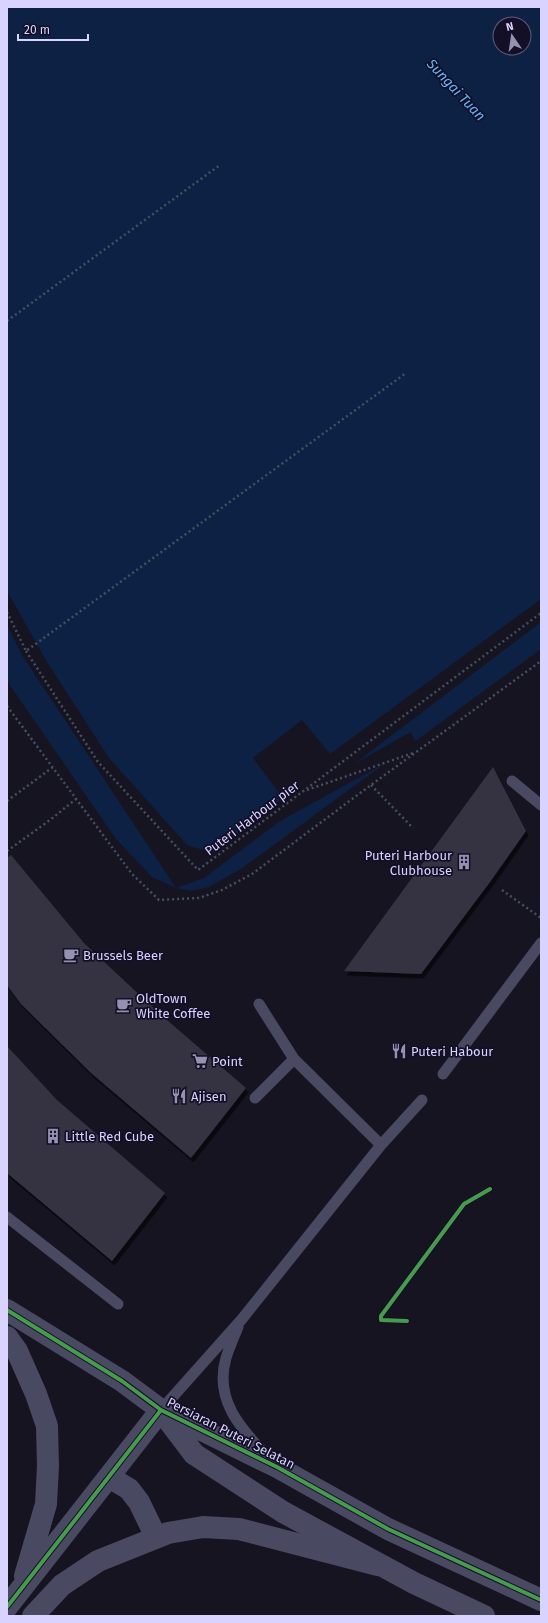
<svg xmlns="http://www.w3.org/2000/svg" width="548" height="1623" font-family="'Fira Sans',sans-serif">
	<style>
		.water { fill: #0d2144; fill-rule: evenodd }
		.pier { fill: #161421 }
		.building { fill: #343243; filter: url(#shadow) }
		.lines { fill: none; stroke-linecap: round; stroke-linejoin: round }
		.path { stroke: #44505f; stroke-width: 2.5; stroke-dasharray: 2 3; stroke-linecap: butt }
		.service { stroke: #4a4962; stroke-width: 11 }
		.minor { stroke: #4a4962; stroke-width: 22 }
		.tertiary { stroke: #4a4962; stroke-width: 22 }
		.cycleway-casing { stroke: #130f26; stroke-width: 6 }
		.cycleway { stroke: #469c4c; stroke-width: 4 }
		.labels { text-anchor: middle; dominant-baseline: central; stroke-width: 3.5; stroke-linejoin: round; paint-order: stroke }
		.street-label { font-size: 13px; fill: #d9d4ff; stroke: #130f26 }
		.poi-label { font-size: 13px; fill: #d9d4ff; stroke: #130f26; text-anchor: start }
		.water-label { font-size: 14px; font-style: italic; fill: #62b6ff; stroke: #130f26 }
	</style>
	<defs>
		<filter id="shadow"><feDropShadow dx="2.5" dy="4.5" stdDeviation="0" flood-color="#0009"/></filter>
	</defs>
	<rect width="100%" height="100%" fill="#161421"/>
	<path class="water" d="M7,7h534v642l-300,220 -32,18 -18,4 -15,-3 -24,-11 -36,-38 -109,-158zM500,24h24v24h-24z"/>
	<path class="pier" d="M7,591l40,71 62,96 78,87 25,8 71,-55 -30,-40 49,-38 28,34 211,-155v23l-187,142 57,-32 5,11 -18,13 -118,65 -76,57 -28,10 -154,-233 -15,-30z"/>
	<path class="building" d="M493,767l33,64 -36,51 -69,92 -77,-3z
		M11,855l73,88 76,71 86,74 -55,70 -100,-85 -70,-69 -14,-19v-127z
		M7,1046l50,54 108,93 -53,68 -105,-88z"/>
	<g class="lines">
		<path class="path" d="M7,321l213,-156
			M7,612l19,39 380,-278
			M26,651l72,111 100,108 343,-257
			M7,706l125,168 27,26 40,-2 23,-8 30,-16 119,-89 170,-124
			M371,785l42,43
			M307,790l106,-37
			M7,801l46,-34
			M7,851l43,-31 26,-21
			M502,890l39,28"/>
		<path class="service" d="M512,781l29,24
			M259,1004l35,55 87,86
			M443,1074l98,-131
			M255,1098l39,-39
			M7,1217l111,87
			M238,1327c-4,10 -9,21 -12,31 -12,41 14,70 40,97
			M161,1410l81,-91 139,-174 41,-45"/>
		<path class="minor" d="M161,1410l116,57 111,62 153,71
			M163,1413l31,41 89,58 131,71 70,33"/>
		<path class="tertiary" d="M7,1310l115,71 39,29 -154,197
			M7,1337l10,14 19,43 11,32 1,40 -2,38 -21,72
			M109,1477l20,12 10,13 17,35
			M33,1616l29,-31 36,-24 70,-28 35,-6 36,2 139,36"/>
		<defs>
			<path id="cycleway" d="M7,1310l115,71 39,29 116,57 111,62 153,71
				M407,1321l-26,-1v-4l83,-112 26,-15
				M7,1607l154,-197"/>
		</defs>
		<use href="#cycleway" class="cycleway-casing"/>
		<use href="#cycleway" class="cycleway"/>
	</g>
	<defs>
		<symbol id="building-bare" viewBox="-9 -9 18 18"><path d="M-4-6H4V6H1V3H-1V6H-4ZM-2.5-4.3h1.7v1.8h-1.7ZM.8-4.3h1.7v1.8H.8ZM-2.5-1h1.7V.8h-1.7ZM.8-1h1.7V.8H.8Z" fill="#9591b1" stroke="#130f26" stroke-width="2.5" paint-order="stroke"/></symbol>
		<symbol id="cafe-bare" viewBox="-9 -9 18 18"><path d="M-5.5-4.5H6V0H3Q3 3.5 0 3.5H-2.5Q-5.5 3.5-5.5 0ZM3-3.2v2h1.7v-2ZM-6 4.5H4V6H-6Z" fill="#9591b1" stroke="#130f26" stroke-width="2.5" paint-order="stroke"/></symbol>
		<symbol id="restaurant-bare" viewBox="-9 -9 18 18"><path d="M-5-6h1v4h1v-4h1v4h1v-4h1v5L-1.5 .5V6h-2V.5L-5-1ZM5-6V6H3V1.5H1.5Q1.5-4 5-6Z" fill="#9591b1" stroke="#130f26" stroke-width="2.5" paint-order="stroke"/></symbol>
		<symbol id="supermarket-bare" viewBox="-9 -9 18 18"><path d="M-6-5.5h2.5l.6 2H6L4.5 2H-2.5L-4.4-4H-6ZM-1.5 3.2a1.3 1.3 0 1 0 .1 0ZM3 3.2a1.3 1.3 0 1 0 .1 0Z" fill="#9591b1" stroke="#130f26" stroke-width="2.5" paint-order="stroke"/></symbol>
	</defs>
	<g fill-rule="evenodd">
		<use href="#building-bare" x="453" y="851" width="22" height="22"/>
		<use href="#cafe-bare" x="60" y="944" width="22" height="22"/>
		<use href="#cafe-bare" x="113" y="994" width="22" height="22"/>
		<use href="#restaurant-bare" x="388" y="1040" width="22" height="22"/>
		<use href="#supermarket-bare" x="189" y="1050" width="22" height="22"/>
		<use href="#restaurant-bare" x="168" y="1085" width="22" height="22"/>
		<use href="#building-bare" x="42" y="1125" width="22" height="22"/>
	</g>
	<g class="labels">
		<g class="street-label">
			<text transform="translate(252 818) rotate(-37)">Puteri Harbour pier</text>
			<text transform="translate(231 1433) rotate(27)">Persiaran Puteri Selatan</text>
		</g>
		<g class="poi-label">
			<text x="452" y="855" text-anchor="end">Puteri Harbour<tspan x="452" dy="15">Clubhouse</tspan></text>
			<text x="83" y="955">Brussels Beer</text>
			<text x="136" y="998">OldTown<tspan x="136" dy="15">White Coffee</tspan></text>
			<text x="411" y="1051">Puteri Habour</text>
			<text x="212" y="1061">Point</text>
			<text x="191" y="1096">Ajisen</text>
			<text x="65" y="1136">Little Red Cube</text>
		</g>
		<g class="water-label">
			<text transform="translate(456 90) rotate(47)">Sungai Tuan</text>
		</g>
	</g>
	<rect width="548" height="1623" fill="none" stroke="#d9d4ff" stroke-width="16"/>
	<g transform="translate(512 36) rotate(347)"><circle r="19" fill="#130f26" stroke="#625e7d"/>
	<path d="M0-3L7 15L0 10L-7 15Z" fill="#9591b1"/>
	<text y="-6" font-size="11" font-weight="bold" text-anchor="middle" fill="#d9d4ff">N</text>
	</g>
	<path d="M18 34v6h70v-6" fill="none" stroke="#d9d4ff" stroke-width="2"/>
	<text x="24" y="34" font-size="12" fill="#d9d4ff" stroke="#130f26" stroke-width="3" paint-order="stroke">20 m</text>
</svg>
